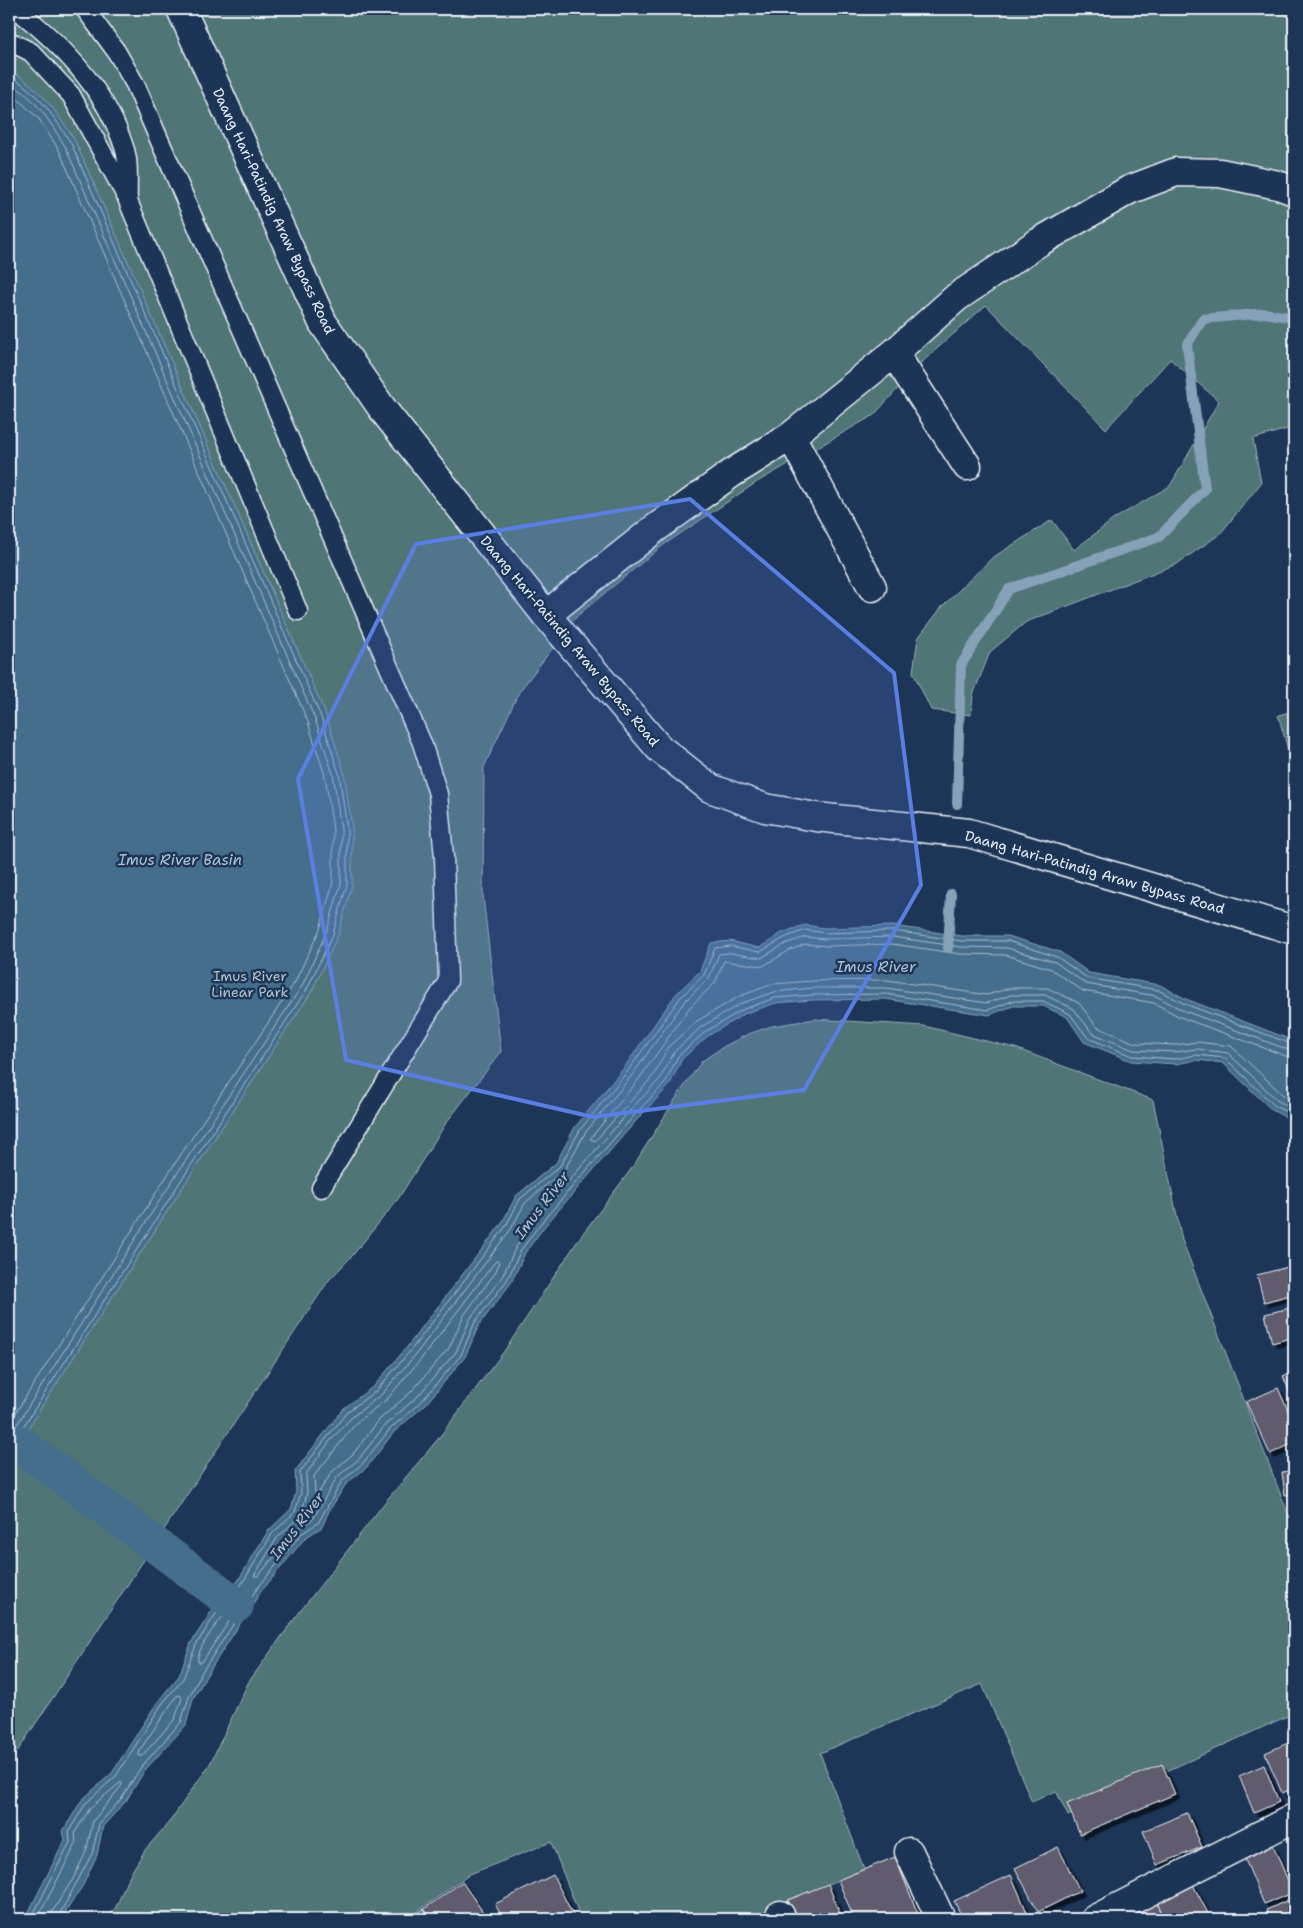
<svg xmlns="http://www.w3.org/2000/svg" width="1303" height="1928" font-family="'Shantell Sans',sans-serif">
	<style>
		.green { fill: #4f7476; stroke: #9cb2b7 }
		.water { fill: #456e8d; stroke: #86a2b8 }
		.lines { fill: none; stroke-linecap: round; stroke-linejoin: round }
		.shore { stroke: #a7bdcd; stroke-width: 1 }
		.stream { stroke: #86a2b8; stroke-width: 10 }
		.canal { stroke: #456e8d; stroke-width: 36 }
		.building { fill: #605c6d; stroke: #e8f1f8; filter: url(#shadow) }
		.service-casing { stroke: #e8f1f8; stroke-width: 21 }
		.minor-casing { stroke: #e8f1f8; stroke-width: 31 }
		.secondary-casing { stroke: #e8f1f8; stroke-width: 31 }
		.service { stroke: #1d3557; stroke-width: 18 }
		.minor { stroke: #1d3557; stroke-width: 28 }
		.secondary { stroke: #1d3557; stroke-width: 28 }
		.marked { fill: #5a7fe2; fill-opacity: 0.2; stroke: #5a7fe2; stroke-width: 4; stroke-linejoin: round }
		.labels { text-anchor: middle; dominant-baseline: central; stroke-width: 5; stroke-linejoin: round; paint-order: stroke }
		.street-label { font-size: 14px; fill: #e8f1f8; stroke: #1d3557 }
		.park-label { font-size: 14px; fill: #b2c5ca; stroke: #1d3557 }
		.water-label { font-size: 15px; font-style: italic; fill: #afc3d3; stroke: #1d3557 }
	</style>
	<defs>
		<filter id="shadow"><feDropShadow dx="4.5" dy="4.5" stdDeviation="0" flood-color="#0009"/></filter>
	</defs>
	<rect width="100%" height="100%" fill="#1d3557"/>
	<filter id="ink" filterUnits="userSpaceOnUse"><feTurbulence type="fractalNoise" baseFrequency=".02" numOctaves="2"/><feDisplacementMap in="SourceGraphic" scale="10" xChannelSelector="R" yChannelSelector="G"/><feConvolveMatrix kernelMatrix="1 2 1 2 8 2 1 2 1" color-interpolation-filters="sRGB"/></filter>
	<g filter="url(#ink)">
		<path class="green" d="M9,9h1285v418l-41,12 8,44 -41,51 -43,30 -151,58 -36,30 -17,43 -2,20 -40,-5 -18,-38 5,-34 24,-31 50,-49 60,-38 22,30 40,-31 56,-33 49,-85 -49,-42 -64,70 -120,-124 -65,58 -47,52 -117,67 -95,64 -85,70 -58,76 -35,75 -1,129 18,156 -55,71 -48,76 -46,57 -23,24 -320,484z
			M1294,711v59l-16,-55z
			M815,1019l109,7 91,22 138,52 29,140 112,289v184l-226,103 -12,-25 -24,11 -50,-118 -162,69 44,116 -117,50h-166l-30,-77 -81,32 -63,45h-299l9,-14 11,-27 17,-28 25,-29 40,-57 38,-81 44,-61 94,-121 52,-62 67,-89 76,-114 51,-68 46,-73 24,-34 21,-14 25,-13 24,-8z"/>
		<path class="water" d="M9,70c30,16 48,42 66,71l251,574 18,57 8,56v57l-14,50 -26,56 -126,191 -177,276z
			M804,925l21,3 68,-2 69,10h46l52,16 29,21 71,12 26,14 108,42v81l-22,-12 -49,-47 -27,-3 -20,4 -45,-3 -47,-19 -17,-25 -24,-11h-30l-24,9 -104,-16 -72,1 -37,3 -30,10 -38,23 -26,23 -13,27 -27,28 -98,113 -19,26 -14,30 -32,42 -14,32 -39,47 -32,28 -27,35 -21,17 -17,27 -7,16 -17,11 -45,55 -52,80 -15,26 -7,26 -41,45 -19,31 -23,25 -6,29 -14,30 -22,34h-36l40,-79 -2,-9 19,-31 30,-27 46,-72 21,-25 12,-33 22,-34 23,-25 32,-53 23,-22 5,-17 -1,-21 49,-63 30,-22 33,-39 95,-124 14,-27 40,-33 19,-36 48,-58 53,-75 24,-23 11,-28 19,-2 29,7 23,-15z"/>
		<g class="lines">
			<path class="shore" d="M9,76c28,14 45,41 62,67l250,574 18,56 8,56v55l-14,50 -26,55 -125,190 -173,270
				M9,83c26,13 41,39 56,63l250,573 18,55 8,55v54l-14,48 -25,55 -126,189 -167,262
				M9,91l30,28 20,31 249,572 17,54 8,54v52l-13,47 -25,53 -125,189 -161,252
				M1294,1052l-112,-42 -26,-14 -70,-12 -31,-22 -48,-14 -46,-1 -68,-10 -68,2 -19,-2 -19,6 -26,15 -31,-5 -11,1 -10,24 -25,24 -52,73 -47,58 -20,36 -40,34 -14,26 -95,125 -34,40 -30,23 -22,24 -24,33 1,19 -6,22 -24,23 -23,38h4l39,-46 16,-11 24,-42 22,-18 26,-34 32,-28 39,-45 14,-33 32,-42 14,-30 19,-27 98,-113 27,-28 14,-27 27,-25 41,-24 32,-11 39,-4h73l101,15 24,-8h34l29,14 18,24 41,17 42,2 22,-3 31,4 50,48 16,8
				M1294,1059l-114,-42 -26,-14 -71,-12 -32,-22 -45,-14 -46,-1 -68,-10 -66,2 -20,-2 -16,6 -27,16 -39,-5 -9,22 -25,24 -52,73 -48,59 5,2 59,-66 14,-28 29,-26 43,-25 33,-12 39,-3 75,-1 100,15 23,-7h37l32,15 18,24 38,16 40,2 22,-3 34,4 52,49 11,6
				M498,1261l1,3 -4,9 -31,42 -15,33 -37,43 -33,29 -26,34 -21,18 -13,20 -4,1 -1,-17 43,-54 30,-23 34,-40 74,-97z
				M241,1598l1,4 -40,60h-4c-3,-15 29,-51 40,-63z
				M177,1696l3,-1 2,3 -7,21 -33,37h-3l1,-6z
				M31,1919l39,-77 -1,-11 17,-28 30,-27 46,-72 21,-25 13,-34 21,-33 23,-25 32,-53 23,-22 6,-19 -1,-21 47,-60 30,-22 34,-40 95,-124 14,-27 40,-33 20,-36 47,-58 53,-74 24,-23 11,-27 15,-2 30,6 24,-14 21,-8 20,3 68,-2 69,10h46l49,16 30,21 71,12 27,14 109,41
				M37,1919l39,-75 -1,-12 16,-25 30,-25 1,3 -29,36 -7,31 -13,27 -21,33 -1,7
				M57,1919l35,-65 7,-30 23,-26 19,-31 40,-45 8,-25 14,-27 53,-80 45,-56 17,-11 24,-42 21,-18 27,-34 32,-28 39,-46 14,-33 32,-42 14,-30 19,-26 98,-113 27,-28 13,-27 27,-24 39,-23 31,-11 38,-3 73,-1 102,16 24,-9h31l27,13 18,24 44,18 44,3 20,-4 29,3 50,48 19,10"/>
			<path class="stream" d="M957,804l4,-139 48,-76 150,-52 46,-48 -18,-144 16,-26 62,-6 29,5
				M948,948l3,-54"/>
			<path class="canal" d="M18,1443l218,162"/>
		</g>
		<path class="building" d="M1288,1267l6,27 -30,8 -7,-27z
			M1294,1307v30l-22,6 -7,-29z
			M1294,1372v31l-11,-27z
			M1278,1388l16,36v19l-24,11 -24,-52z
			M1294,1470v24l-9,1 -3,-23z
			M1288,1743l6,14v31l-12,5 -17,-40z
			M1162,1764l13,30 -95,40 -13,-30z
			M1264,1765l15,37 -25,11 -15,-37z
			M1187,1813l15,34 -45,18 -14,-34z
			M1273,1845l20,48 -29,11 -20,-47z
			M1058,1847l22,44 -42,21 -23,-44z
			M895,1857l25,62h-66l-16,-39z
			M553,1875l22,44h-72l-8,-15z
			M1011,1875l19,44h-67l-9,-18z
			M462,1882l26,37h-57l-7,-10z
			M1192,1883l19,36h-46l-9,-18z
			M828,1884l12,30 -13,5h-31l-8,-19z
			M1293,1898l1,21h-24l-4,-9z
			M1156,1901l9,18h-42z
			M424,1909l7,10h-22z"/>
		<g class="lines">
			<defs>
				<path id="service" d="M16,9c47,36 90,81 108,138 6,16 3,37 4,54l170,410
					M85,9l31,42 19,33 287,659 16,51 6,63 4,124 -127,207
					M9,41l22,11 40,43 55,101"/>
				<path id="minor" d="M894,353l73,113
					M791,436l81,151
					M546,615l107,-85 79,-57 59,-37 103,-83 63,-56 82,-55 90,-52 47,-18 44,1 58,12 16,6
					M909,1852l32,67
					M780,1915l2,4
					M1095,1919l199,-101"/>
				<path id="secondary" d="M181,9l142,314 61,88 162,204 113,133 51,40 55,20 51,9 153,16 325,97"/>
			</defs>
			<use href="#service" class="service-casing"/>
			<use href="#minor" class="minor-casing"/>
			<use href="#secondary" class="secondary-casing"/>
			<use href="#service" class="service"/>
			<use href="#minor" class="minor"/>
			<use href="#secondary" class="secondary"/>
		</g>
	</g>
	<path class="marked" d="M690,499l204,174 27,212 -117,205 -211,27 -247,-57 -48,-281 118,-235z"/>
	<g class="labels">
		<g class="street-label">
			<text transform="translate(274 211) rotate(65)">Daang Hari-Patindig Araw Bypass Road</text>
			<text transform="translate(570 641) rotate(50)">Daang Hari-Patindig Araw Bypass Road</text>
			<text transform="translate(1095 872) rotate(16)">Daang Hari-Patindig Araw Bypass Road</text>
		</g>
		<g class="park-label">
			<text x="250" y="976">Imus River<tspan x="250" dy="16">Linear Park</tspan></text>
		</g>
		<g class="water-label">
			<text x="180" y="860">Imus River Basin</text>
			<text x="876" y="967">Imus River</text>
			<text transform="translate(542 1205) rotate(-53)">Imus River</text>
			<text transform="translate(297 1526) rotate(-53)">Imus River</text>
		</g>
	</g>
	<rect width="1303" height="1928" fill="none" stroke="#1d3557" stroke-width="30"/>
	<rect x="15" y="15" width="1273" height="1898" fill="none" stroke="#e8f1f8" stroke-width="2" filter="url(#ink)"/>
</svg>
